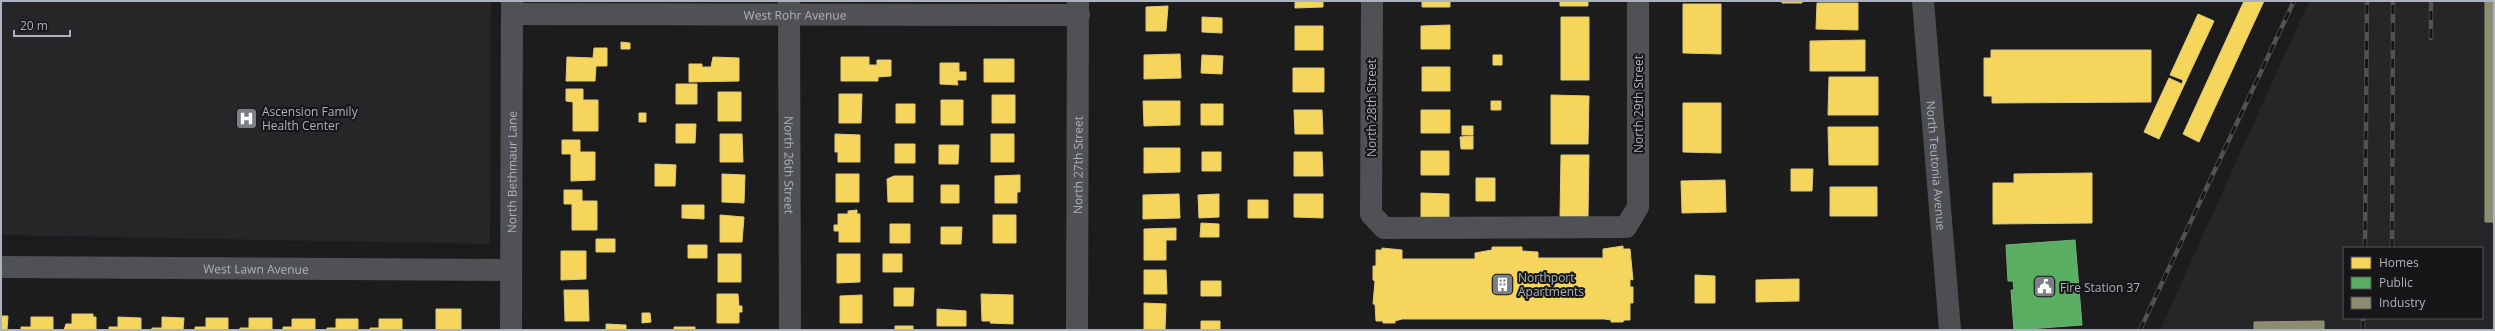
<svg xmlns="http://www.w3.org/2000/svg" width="2495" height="331" font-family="'Open Sans',sans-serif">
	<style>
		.built { fill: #262628; fill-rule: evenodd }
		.homes { fill: #f6d55c; stroke: #e0ca79 }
		.public { fill: #5aae61; stroke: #73af7c }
		.industry { fill: #8c8c6e; stroke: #969785 }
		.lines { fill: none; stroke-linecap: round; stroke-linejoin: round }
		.minor { stroke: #505155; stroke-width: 22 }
		.major { stroke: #4d4e51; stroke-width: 22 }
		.rail-casing { stroke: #505254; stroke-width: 4.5 }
		.rail { stroke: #161618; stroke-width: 3; stroke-dasharray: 9; stroke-linecap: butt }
		.labels { text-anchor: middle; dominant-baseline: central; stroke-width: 4; stroke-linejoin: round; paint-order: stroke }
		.street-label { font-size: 12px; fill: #aeb2bc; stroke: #161618 }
		.poi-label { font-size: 12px; fill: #aeb2bc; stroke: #161618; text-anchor: start }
	</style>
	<rect width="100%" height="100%" fill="#1c1c1c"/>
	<path class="built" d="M1,1h490l-1,243 -489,-9z
		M2309,1h185v329h-334zM2344,248h138v70h-138z"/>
	<path class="homes" d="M1295,1h28v6l-28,1z
		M1422,1h28v6h-28z
		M1560,1h28v5h-28z
		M1782,1h20v2h-20z
		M2244,1h20l-65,141 -16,-8z
		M1817,3h41v27l-42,-1z
		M1683,4h38v50l-38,-1z
		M1168,6l-2,25h-20v-24z
		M2198,14l16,7 -55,118 -15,-7 25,-54 13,6 1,-4 -13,-5z
		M1202,17l20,1v15l-20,-1z
		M1561,17h28v63h-28z
		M1450,25v24h-29v-23z
		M1295,26h28v24h-28z
		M1865,40v31h-55v-30z
		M621,42l9,1v6h-9z
		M594,48h13v18h-11l-1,15h-29l1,-24 26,1z
		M1991,50h160v52l-159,1v-7h-8v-38h7z
		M1180,54l1,24 -37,1v-24z
		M1202,55l21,1 -1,18 -21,-1z
		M1493,55h9v10h-9z
		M713,57l26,1v23l-50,1v-18h13v3h9z
		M841,57h28v8h8v-5h14v16l-13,1v4h-37z
		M984,59h30v23h-30z
		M940,63h19v9h7v8h-9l1,5 -18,-1z
		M1422,67h28v24h-28z
		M1293,68h31v24h-31z
		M1829,77h49v38h-50z
		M676,84h21v20h-21z
		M566,89h17v11h15v31h-25v-29l-7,-1z
		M718,92h23v29h-23z
		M839,94h23l-1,29h-22z
		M992,95h23v28h-23z
		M1551,95l38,1 -1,48h-37z
		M941,100h22v25h-22z
		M1143,101h37v24l-36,1z
		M1491,101h10v9h-10z
		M1683,103h38v50l-38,-1z
		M896,104h19v19h-19z
		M1201,104h22v21h-22z
		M1294,110h28l1,24h-28z
		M1421,110h29v23h-29z
		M639,113h7v9h-7z
		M676,124h20l-1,19h-19z
		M1462,126h11v9h-11z
		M1828,127h50v38h-49z
		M720,134h22l1,28h-23z
		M835,134l25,1v27h-22v-10h-3z
		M991,134h23v28h-23z
		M1473,136v13h-12l-1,-12z
		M562,140h18v12h15v28l-24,1v-27h-9z
		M895,144h20v19h-20z
		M939,145h20l-1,19h-19z
		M1144,148h36v24l-36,1z
		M1421,151h28v24h-28z
		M1202,152h19v19h-19z
		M1294,152h28l1,24h-29z
		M1561,155h28l-1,62h-28z
		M655,164l21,1 -1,21h-20z
		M1791,169h22l-1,22h-21z
		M2092,173v50l-99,1v-41h21v-9z
		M722,174l23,1 -1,28 -22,-1z
		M836,174h23v28h-23z
		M1020,175v17h-3v11h-22v-27z
		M894,176h19v26h-25l-1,-23z
		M1476,178h19v23h-19z
		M1725,180l1,32 -44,1 -1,-32z
		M941,185h18v18h-18z
		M1830,187h47v29h-47z
		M564,190h18v11h15v29h-25v-26h-8z
		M1421,193l28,1v23h-28z
		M1179,194l1,24 -37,1v-24z
		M1219,194v23l-20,1 -1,-23z
		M1294,194h29v24l-29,-1z
		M1248,200h20v18h-20z
		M682,205h22v14l-22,-1z
		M857,210v4h3v28h-21v-11h-5v-6h4v-11h10v-3z
		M720,215l24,2 -2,25h-22z
		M993,215h23v28h-23z
		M1201,223l18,1v13h-19z
		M890,224h20v19h-20z
		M941,227h21l-1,17h-20z
		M1176,228v12h-10v20h-22v-31z
		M596,239h19v13h-19z
		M688,245h19v13h-19z
		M1623,246v3h7l3,31 -3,-1v8h3v16h-3v17h-6l-1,2h-12v-2l-7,-1h-202l-7,2v2h-12v-2h-7l-1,-17h-2l2,-23 -2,-1v-14h3v-16h6v-2l20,2v9h73v-6l17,-3v-3h30v4l16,1v6h65v-9z
		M561,251h25v28l-25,1z
		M718,254h23v28h-23z
		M837,254h23v28l-23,1z
		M883,254h19v18h-19z
		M1144,270h22l1,24h-23z
		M1695,275l20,1v27h-20z
		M1799,279v22l-43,1v-22z
		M1201,281h20v15h-20z
		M894,288h20l-1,18h-19z
		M564,290h24l1,31h-24z
		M717,294h21l1,12h3v6h-3v11h-22z
		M981,294l32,1v29l-23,-1 1,-2h-9z
		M862,295v28h-22v-27z
		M1144,303l22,1 -1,26h-21z
		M436,309h25v21h-25z
		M937,309l29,2v15h-29z
		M642,313h8l1,9 -9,1z
		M72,314h21v3h3v13h-32l2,-6h6z
		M1,316h7l-1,14h-6z
		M31,317h22v13h-32v-3h10z
		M118,317l23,1v12h-32v-3h9z
		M162,317l22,1 -1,12h-31v-2h10z
		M206,318h22v12h-33v-3h11z
		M249,318h23v12h-32v-2h9z
		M292,319h23v11h-32v-3h9z
		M336,319h22v11h-31v-2h9z
		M379,319h23v11h-32v-2h9z
		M1201,321h19v9h-19z
		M606,324l20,1v5h-20z
		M895,326h18v4h-18z
		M674,327h21v3h-21z"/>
	<path class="public" d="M2075,240l7,85 -68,5 -3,-40h3l-1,-9h-5l-2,-36z"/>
	<path class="industry" d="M2485,1h9v221h-9z
		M2324,321v9h-70v-8z"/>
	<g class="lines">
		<g class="minor">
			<path id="s1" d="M789,1l1,329"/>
			<path d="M1372,1l-1,213 13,14 242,-1 12,-20v-206"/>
			<path id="s2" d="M512,14l567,1"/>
			<path id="s3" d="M1,267l510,3"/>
			<path id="s4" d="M511,330l1,-329"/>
			<path id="s5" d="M1077,330l1,-329"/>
		</g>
		<path class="major" id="s6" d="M1923,1l27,329"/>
		<defs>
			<path id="rail" d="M2431,38v-37
				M2365,248l2,-247
				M2392,248l1,-247
				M2140,330l154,-329
				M2363,330v-12"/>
		</defs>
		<use href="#rail" class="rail-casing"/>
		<use href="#rail" class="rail"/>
	</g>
	<defs>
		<symbol id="hospital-square" viewBox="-11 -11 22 22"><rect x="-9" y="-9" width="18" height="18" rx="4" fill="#7b7e84" stroke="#161618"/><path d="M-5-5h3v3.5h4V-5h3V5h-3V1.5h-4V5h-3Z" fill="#fff"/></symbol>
		<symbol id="building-square" viewBox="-11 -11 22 22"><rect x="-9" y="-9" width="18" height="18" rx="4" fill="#7b7e84" stroke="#161618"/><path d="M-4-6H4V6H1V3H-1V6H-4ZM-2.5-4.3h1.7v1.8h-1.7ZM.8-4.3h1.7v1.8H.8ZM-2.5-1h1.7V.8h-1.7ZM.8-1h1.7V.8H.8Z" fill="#fff"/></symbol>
		<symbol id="civic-square" viewBox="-11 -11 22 22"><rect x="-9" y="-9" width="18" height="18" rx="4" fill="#7b7e84" stroke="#161618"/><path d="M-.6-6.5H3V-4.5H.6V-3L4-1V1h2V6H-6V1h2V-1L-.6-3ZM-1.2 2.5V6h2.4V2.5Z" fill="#fff"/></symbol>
	</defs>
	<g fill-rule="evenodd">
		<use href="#hospital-square" x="234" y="106" width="25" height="25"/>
		<use href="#building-square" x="1490" y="272" width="25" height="25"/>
		<use href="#civic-square" x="2032" y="274" width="25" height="25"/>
	</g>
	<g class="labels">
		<g class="street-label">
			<text stroke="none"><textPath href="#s2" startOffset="283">West Rohr Avenue</textPath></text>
			<text transform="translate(1638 104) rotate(-90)">North 29th Street</text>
			<text transform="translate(1371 108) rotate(-90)">North 28th Street</text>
			<text stroke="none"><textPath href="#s1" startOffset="164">North 26th Street</textPath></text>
			<text stroke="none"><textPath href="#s5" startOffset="165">North 27th Street</textPath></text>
			<text stroke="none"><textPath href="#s6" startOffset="165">North Teutonia Avenue</textPath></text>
			<text stroke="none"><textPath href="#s4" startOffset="158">North Bethmaur Lane</textPath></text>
			<text stroke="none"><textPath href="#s3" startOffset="255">West Lawn Avenue</textPath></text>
		</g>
		<g class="poi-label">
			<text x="262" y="111">Ascension Family<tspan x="262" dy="14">Health Center</tspan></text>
			<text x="1518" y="277">Northport<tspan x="1518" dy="14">Apartments</tspan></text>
			<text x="2060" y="287">Fire Station 37</text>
		</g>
	</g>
	<rect width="2495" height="331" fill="none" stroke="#aeb2bc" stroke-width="4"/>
	<rect x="2343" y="247" width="140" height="72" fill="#161618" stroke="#53545a"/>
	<rect x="2351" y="257" width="20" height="12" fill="#f6d55c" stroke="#53545a"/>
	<text x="2379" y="267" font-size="12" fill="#aeb2bc">Homes</text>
	<rect x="2351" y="277" width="20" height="12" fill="#5aae61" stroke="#53545a"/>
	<text x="2379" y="287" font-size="12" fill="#aeb2bc">Public</text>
	<rect x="2351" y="297" width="20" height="12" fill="#8c8c6e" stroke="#53545a"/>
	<text x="2379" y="307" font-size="12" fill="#aeb2bc">Industry</text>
	<path d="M14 30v6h56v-6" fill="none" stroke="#aeb2bc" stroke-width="2"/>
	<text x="20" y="30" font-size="12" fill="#aeb2bc" stroke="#161618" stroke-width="3" paint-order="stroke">20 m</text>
</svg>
